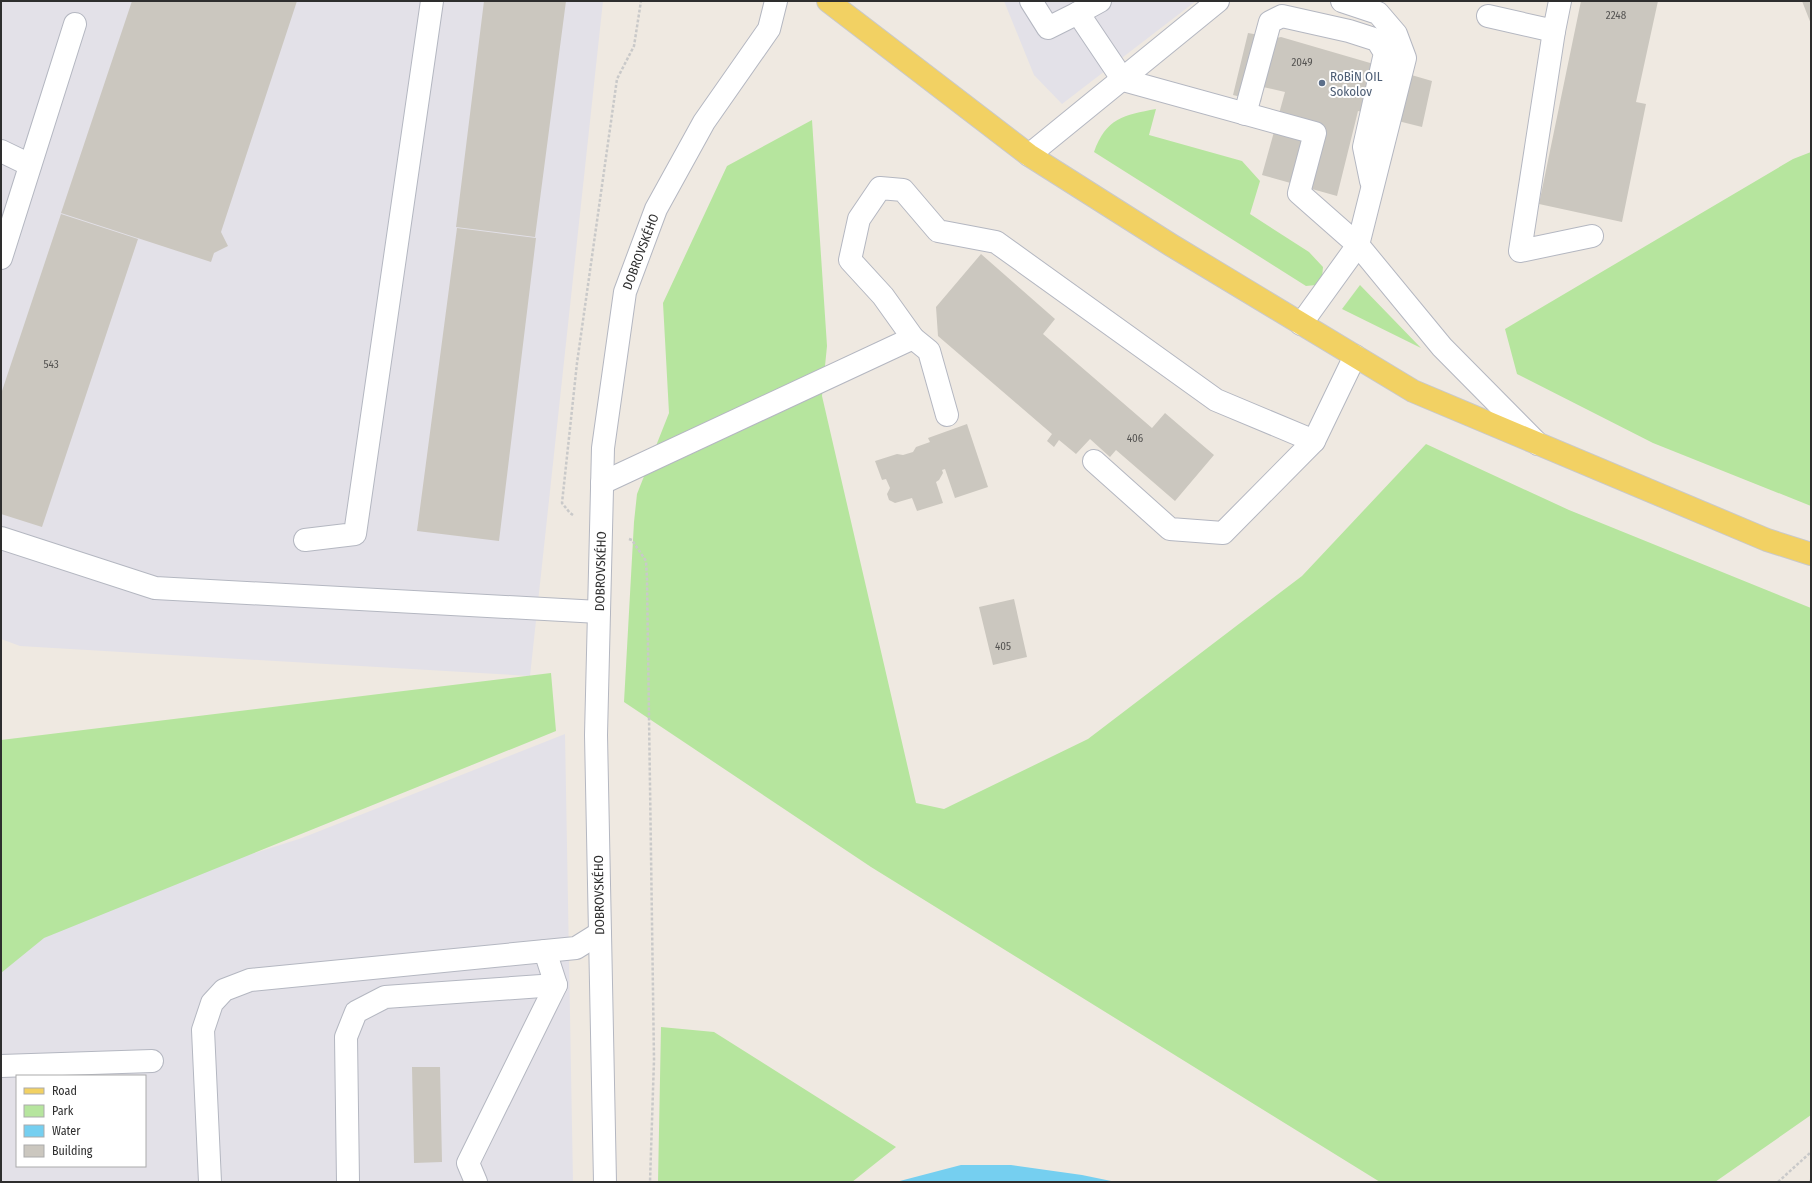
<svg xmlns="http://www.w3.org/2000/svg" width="1812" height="1183" font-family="'Fira Sans Condensed',sans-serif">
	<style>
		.industrial { fill: #e3e1e8; fill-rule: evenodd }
		.green { fill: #b6e59e }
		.water { fill: #75cff0 }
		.building { fill: #cbc7bf }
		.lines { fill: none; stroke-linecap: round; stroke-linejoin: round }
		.minor-casing { stroke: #b4b7c1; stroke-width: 24 }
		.major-casing { stroke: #c9c9c9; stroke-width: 24 }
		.path { stroke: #c9c9c9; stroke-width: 2.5; stroke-dasharray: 3 2; stroke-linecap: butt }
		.minor { stroke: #fff; stroke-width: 22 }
		.major { stroke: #f2d163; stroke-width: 22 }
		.service-dot { fill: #5c6f8a; stroke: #fff; stroke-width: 1.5 }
		.labels { text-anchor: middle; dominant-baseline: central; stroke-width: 4; stroke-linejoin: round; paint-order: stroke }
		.number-label { font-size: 11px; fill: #555452 }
		.service-label { font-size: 13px; fill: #4e5e75; stroke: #fff; text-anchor: start }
		.street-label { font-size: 13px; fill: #2e2e2e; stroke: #fff }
	</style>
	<rect width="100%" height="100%" fill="#efe9e1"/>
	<path class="industrial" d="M1,1h602l-73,675 -510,-30 -19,-7z
		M1004,1h192l-134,103 -28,-29z
		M565,734l8,448h-572v-230l87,-46 214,-68zM17,1076h128v90h-128z"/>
	<path class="green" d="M1156,109l-7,26 93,26 18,20 -10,33 59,38 14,15 -1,11 -6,7 -10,1 -212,-134c12,-34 30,-37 62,-43z
		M812,120l15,226 -5,50 94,407 28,6 144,-70 214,-163 124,-132 143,66 242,98v507l-96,67h-335l-509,-315 -247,-165 10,-180 3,-28 32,-81 -6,-110 64,-137z
		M1811,152v354l-158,-63 -136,-69 -12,-45 288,-170z
		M1360,285l61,63 -79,-39z
		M551,673l5,58 -512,207 -43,35v-233z
		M661,1027l53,5 182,115 -44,35h-194z"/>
	<path class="water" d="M961,1165h50l71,10 34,7h-220z"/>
	<path class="building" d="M132,1h165l-76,231 7,14 -14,7 -3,9 -150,-49z
		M484,1h82l-31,236 -79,-10z
		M1581,1h77l-22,101 10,2 -24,118 -83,-18z
		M1802,1h9v23z
		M1248,33l28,5 5,-1 151,44 -10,46 -64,-16 -21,85 -75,-21 23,-83 -22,-5 -2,15 -28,-7z
		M61,214l77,25 -96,288 -41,-13v-120z
		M457,228l79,10 -37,303 -82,-10z
		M981,254l74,65 -12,15 109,94 13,-15 49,42 -39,46 -59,-51 -6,7 -20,-18 -14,15 -17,-14 -5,7 -7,-6 5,-7 -114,-98 -2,-29z
		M967,424l21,63 -33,11 -10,-29 -3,1 1,3 -4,7 -3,2 7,21 -26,8 -5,-13 -17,5 -6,-3 -2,-6 3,-6 -4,-9 -4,1 -7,-19 22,-7 6,1 10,-3 3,-5 14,-5 -2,-4z
		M1014,599l13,58 -34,8 -14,-58z
		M412,1067h28l2,95 -28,1z"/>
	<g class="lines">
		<defs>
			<g id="minor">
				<path d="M1031,1l17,27 30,-15"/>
				<path d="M1100,1l-22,12 45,67 192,53 -16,60 59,52 84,102 96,97"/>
				<path d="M1488,16l66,15 6,-30"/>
				<path d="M1554,31l-34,220 72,-15"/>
				<path d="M1245,114l25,-92 12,-6 67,15 28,9 8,13 -21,94 7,34"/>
				<path d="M1,151l29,14"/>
				<path d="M1029,155l189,-154"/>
				<path d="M1,258l74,-234"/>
				<path d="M1301,324l57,-79 47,-187 -9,-24 -18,-21 -36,-12"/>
				<path d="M913,338l-30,-42 -33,-36 9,-41 21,-31 23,2 35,41 58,11 220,158 98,41"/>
				<path d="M1094,461l76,68 53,4 91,-92 41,-85"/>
				<path d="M602,483l311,-145 16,13 18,64"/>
				<path d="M1,538l154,50 444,24"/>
				<path d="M305,540l50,-6 77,-533"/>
				<path d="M1,1066l151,-5"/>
				<path d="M210,1182l-7,-152 9,-27 12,-13 26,-10 326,-32 24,-15"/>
				<path d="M348,1182l-2,-145 10,-25 29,-15 171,-12"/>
				<path d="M476,1182l-8,-19 88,-178 -11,-34"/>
				<path id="s1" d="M605,1182l-9,-447 7,-287 22,-156 31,-83 48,-87 65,-93 7,-28"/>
			</g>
			<path id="major" d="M828,1l201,154 142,90 242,146 354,149 44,14"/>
		</defs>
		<use href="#minor" class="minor-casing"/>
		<use href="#major" class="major-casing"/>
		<path class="path" d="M573,515l-3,-2 -8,-10 15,-140 40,-284 17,-33 7,-45
			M629,539l3,1 14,21 1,18 7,481 -4,122
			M1778,1182l33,-30
			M1810,1182l1,-2"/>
		<use href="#minor" class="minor"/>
		<use href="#major" class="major"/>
	</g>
	<circle class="service-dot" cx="1322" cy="83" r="4"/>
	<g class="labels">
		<g class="number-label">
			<text x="1616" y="15">2248</text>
			<text x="1302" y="62">2049</text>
			<text x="51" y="364">543</text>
			<text x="1135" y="438">406</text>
			<text x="1003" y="646">405</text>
		</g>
		<g class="service-label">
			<text x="1330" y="76">RoBiN OIL<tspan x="1330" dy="15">Sokolov</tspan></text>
		</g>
		<g class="street-label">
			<text stroke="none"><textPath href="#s1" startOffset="935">DOBROVSKÉHO</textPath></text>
			<text stroke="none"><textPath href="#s1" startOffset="611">DOBROVSKÉHO</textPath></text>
			<text transform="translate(599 895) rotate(-91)">DOBROVSKÉHO</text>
		</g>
	</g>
	<rect width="1812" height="1183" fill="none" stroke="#2e2e2e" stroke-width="4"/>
	<rect x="16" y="1075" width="130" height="92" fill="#ffffff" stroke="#ababab"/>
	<rect x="24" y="1088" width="20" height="6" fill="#f2d163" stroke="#ababab"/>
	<text x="52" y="1095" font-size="12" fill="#2e2e2e">Road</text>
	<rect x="24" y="1105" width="20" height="12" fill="#b6e59e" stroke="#ababab"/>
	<text x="52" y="1115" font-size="12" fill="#2e2e2e">Park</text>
	<rect x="24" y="1125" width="20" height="12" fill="#75cff0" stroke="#ababab"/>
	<text x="52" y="1135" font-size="12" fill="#2e2e2e">Water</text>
	<rect x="24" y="1145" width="20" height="12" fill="#cbc7bf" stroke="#ababab"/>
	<text x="52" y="1155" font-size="12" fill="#2e2e2e">Building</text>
</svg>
